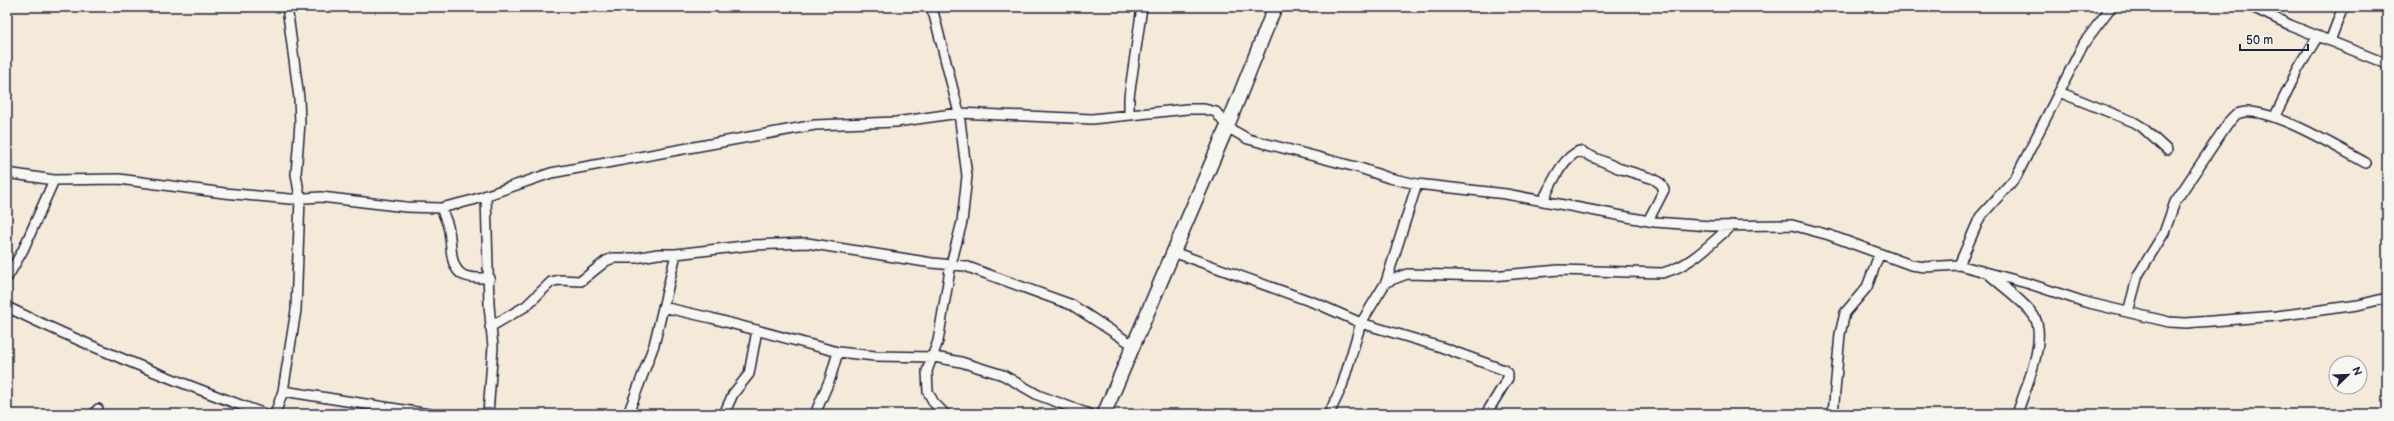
<svg xmlns="http://www.w3.org/2000/svg" width="2394" height="421" font-family="'Balsamiq Sans',sans-serif">
	<style>
		.lines { fill: none; stroke-linecap: round; stroke-linejoin: round }
		.street-casing { stroke: #22223b; stroke-width: 12 }
		.secondary-casing { stroke: #22223b; stroke-width: 16 }
		.street { stroke: #f6f6f2; stroke-width: 9 }
		.secondary { stroke: #f6f6f2; stroke-width: 13 }
	</style>
	<rect width="100%" height="100%" fill="#f5e9da"/>
	<filter id="ink" filterUnits="userSpaceOnUse"><feTurbulence type="fractalNoise" baseFrequency=".025" numOctaves="2"/><feDisplacementMap in="SourceGraphic" scale="8" xChannelSelector="R" yChannelSelector="G"/><feConvolveMatrix kernelMatrix="1 2 1 2 8 2 1 2 1" color-interpolation-filters="sRGB"/></filter>
	<g filter="url(#ink)">
		<g class="lines">
			<defs>
				<path id="street" d="M930,7l4,8 25,98 8,63 -5,46 -11,42 -13,77 -11,30 1,21 6,11 11,11
					M2252,7l38,18 97,39
					M2330,41l13,-34
					M2059,92l75,30 8,5 25,23
					M1129,115v-18l13,-90
					M2275,116l23,-47 20,-33
					M7,173l47,7 65,-1 105,14 66,6 31,-2 85,10 35,1 32,-8 78,-27 264,-48 81,-3 63,-9 133,6 95,-10h17l12,3 11,15 21,12 112,29 29,10 28,6 89,10 148,28 56,4 82,-1 37,10 82,30 14,2 34,-2 71,19 55,18 84,20 17,1 91,-7 81,-11 29,-7
					M486,195l3,110 4,42 -5,67
					M1543,200c9,-16 18,-41 36,-49l39,17 36,11 7,5 3,6 -16,31
					M441,208c3,8 7,15 8,23 3,14 0,36 14,44 8,4 18,3 27,3
					M1173,252l145,52 43,19 80,24 63,23 4,3v5l-22,36
					M1959,265l21,-48 36,-40 68,-134 27,-36
					M1991,276c13,12 33,25 43,40 14,23 -9,73 -17,98
					M7,278l16,-28 31,-70
					M1386,282l21,-8 84,2 68,-6 103,3c29,-7 48,-29 70,-48
					M7,307c84,41 170,75 258,107
					M663,307l48,11 127,34 37,4 59,1 27,5 42,13 35,20 51,19
					M2128,312l10,-37 26,-42 11,-31 53,-79c3,-2 6,-7 9,-9 26,-13 104,36 129,49
					M490,327l36,-21 25,-24 8,-2 22,1 25,-20 7,-3h22l23,-4h18l76,-9 55,-2 125,20 33,3 107,39 61,40
					M283,391l146,23
					M94,414l4,-5
					M275,414l8,-23 13,-81 4,-112 -4,-24 4,-51 -1,-25 -12,-91
					M628,414l26,-69 22,-91
					M724,414l9,-20 16,-20 8,-44
					M815,414l15,-35 8,-27
					M1329,414l13,-28 19,-63 25,-41 31,-98
					M1833,414l7,-80 5,-21 22,-26 12,-32"/>
				<path id="secondary" d="M1104,414l123,-287 48,-120"/>
			</defs>
			<use href="#street" class="street-casing"/>
			<use href="#secondary" class="secondary-casing"/>
			<use href="#street" class="street"/>
			<use href="#secondary" class="secondary"/>
		</g>
	</g>
	<rect width="2394" height="421" fill="none" stroke="#f6f6f2" stroke-width="24"/>
	<rect x="12" y="12" width="2370" height="397" fill="none" stroke="#22223b" stroke-width="1.5" filter="url(#ink)"/>
	<g transform="translate(2348 375) rotate(67)"><circle r="19" fill="#f6f6f2" stroke="#a1a1a9"/>
	<path d="M0-3L7 15L0 10L-7 15Z" fill="#22223b"/>
	<text y="-6" font-size="11" font-weight="bold" text-anchor="middle" fill="#22223b">N</text>
	</g>
	<path d="M2240 44v6h68v-6" fill="none" stroke="#22223b" stroke-width="2"/>
	<text x="2246" y="44" font-size="12" fill="#22223b" stroke="#f6f6f2" stroke-width="3" paint-order="stroke">50 m</text>
</svg>
